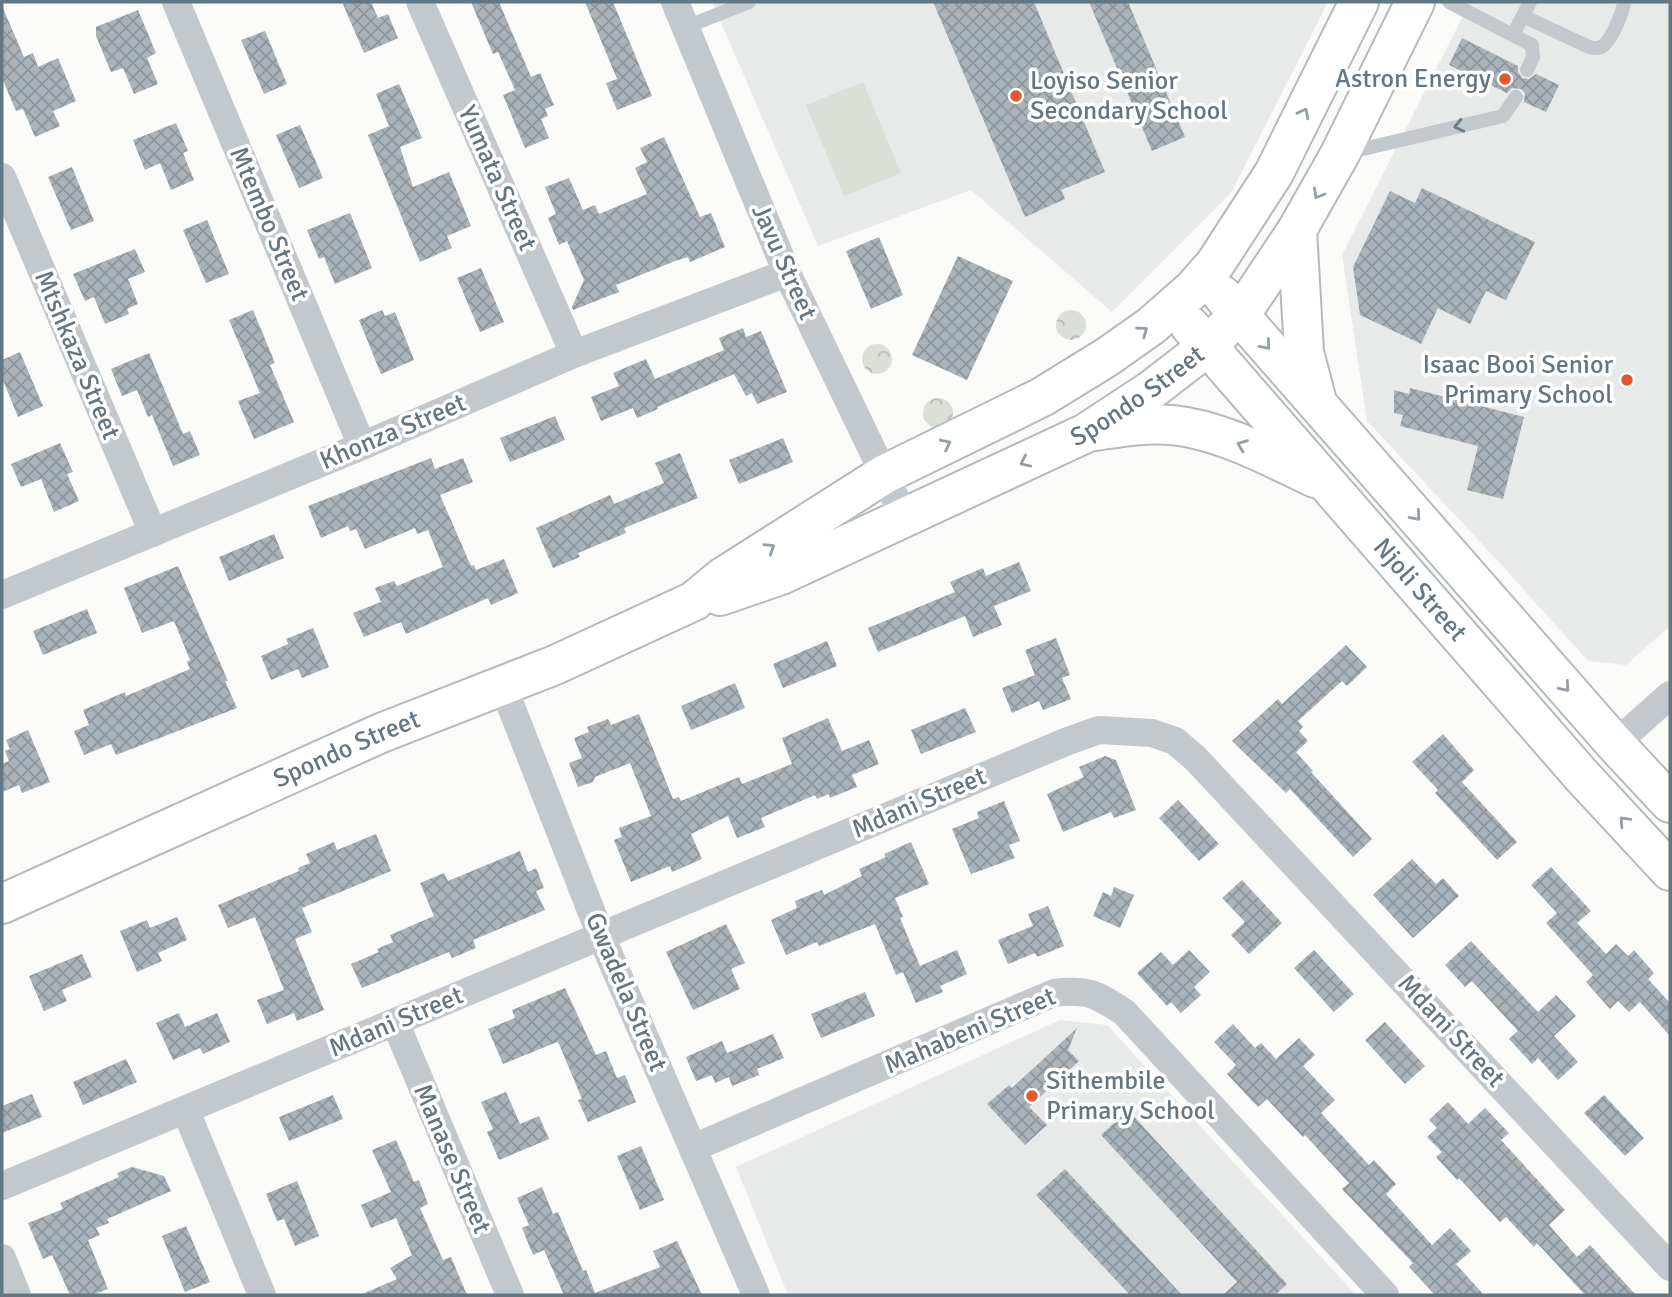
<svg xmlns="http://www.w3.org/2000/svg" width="1672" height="1297" font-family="Signika,sans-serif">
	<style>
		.built { fill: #e8e9e9 }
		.green { fill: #dadfd7 }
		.forest { fill: url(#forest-crowns) }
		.building { fill: url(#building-cross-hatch) }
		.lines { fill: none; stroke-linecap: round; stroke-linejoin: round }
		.secondary-casing { stroke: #b3babf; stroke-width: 42 }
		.lane { stroke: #c3c8cc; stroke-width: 14 }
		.street { stroke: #c3c8cc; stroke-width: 28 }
		.secondary { stroke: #fff; stroke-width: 38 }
		.oneway { stroke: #939fa8 }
		.oneway2 { stroke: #6a7a87 }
		.poi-dot { fill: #e4572e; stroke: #fff; stroke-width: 2.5 }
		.labels { text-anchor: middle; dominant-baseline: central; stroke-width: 7; stroke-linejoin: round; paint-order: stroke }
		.poi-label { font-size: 26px; fill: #657683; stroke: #fff; text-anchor: end }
		.street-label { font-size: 26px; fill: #657683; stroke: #fff }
	</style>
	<defs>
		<pattern id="forest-crowns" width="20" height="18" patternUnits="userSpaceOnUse" patternTransform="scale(1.75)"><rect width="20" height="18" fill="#dadfd7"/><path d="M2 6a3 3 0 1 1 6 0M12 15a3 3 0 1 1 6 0" fill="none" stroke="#b4b9b4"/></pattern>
		<pattern id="building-cross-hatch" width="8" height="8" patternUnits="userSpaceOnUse" patternTransform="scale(1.75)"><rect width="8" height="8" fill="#aab3b9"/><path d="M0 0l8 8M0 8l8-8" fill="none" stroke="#8e969c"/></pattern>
	</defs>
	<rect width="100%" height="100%" fill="#fafaf8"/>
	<path class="built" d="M712,2h616l-97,191 -119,119 -141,-122 -153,56z
		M1470,2h200v624l-44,39 -38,-4 -90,-100 -131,-140 -25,-166z
		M1060,1020l47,5 249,270h-568l-52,-128z"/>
	<path class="green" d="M863,82l38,91 -57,23 -38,-91z"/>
	<path class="forest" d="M1056 325a15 15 0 1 1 30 0a15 15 0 1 1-30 0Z
		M862 359a15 15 0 1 1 30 0a15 15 0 1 1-30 0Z
		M923 413a15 15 0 1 1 30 0a15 15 0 1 1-30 0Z"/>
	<path class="building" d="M342,2h29l7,16 10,-4 10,24 -34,15z
		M471,2h28l32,75 9,-4 14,32 -9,4 3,7 -7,3 8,19 -24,10 -22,-53 12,-5 -17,-38 -5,2z
		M585,2h28l39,94 -35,14 -11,-27 11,-4z
		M933,2h101l71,170 -44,18 4,9 -40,18z
		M1089,2h39l57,135 -33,14z
		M2,6l22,51 9,-4 5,14 20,-9 18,43 -23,10 7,15 -25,11 -12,-28 -7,2 -14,-33z
		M138,10l18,43 -9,5 11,26 -24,10 -11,-26 -12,4 -15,-36v-9z
		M265,31l22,53 -23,10 -23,-54z
		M1462,38l56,28v6l4,6 7,1 7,-5 23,11 -13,27 -22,-10 1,-9 -4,-4 -9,-1 -5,5 -58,-28z
		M399,84l23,54 -22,9 13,40 36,-15 22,54 -24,10 5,12 -32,14 -52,-127 21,-9 -13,-32z
		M176,123l12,28 -5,2 11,27 -23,10 -11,-27 -15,7 -12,-30z
		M300,125l23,53 -24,10 -23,-53z
		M664,137l36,80 11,-4 14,34 -35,15 -2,-5 -13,4 -59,24 3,7 -46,18 -1,-3 12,-27 -17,-39 -8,4 -11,-27 8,-4 -11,-27 24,-9 14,32 12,-5 4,9 48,-20 -12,-26 12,-6 -7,-14z
		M72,167l22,54 -23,9 -23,-53z
		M1422,188l113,54 -29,58 -20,-9 -16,33 -32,-16 -17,36 -61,-29 -7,-48 37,-76 25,12z
		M350,213l22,55 -37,16 -11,-27 -5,2 -12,-29z
		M207,220l22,54 -23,9 -23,-53z
		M879,237l24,58 -32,14 -25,-58z
		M135,249l10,23 -17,7 10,25 -11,5 2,5 -24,10 -11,-27 -9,4 -12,-27z
		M958,256l55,25 -46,99 -55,-25z
		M481,268l23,54 -24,10 -23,-54z
		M253,310l22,53 -5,2 24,57 -40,17 -16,-38 22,-8 -31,-73z
		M382,310l3,6 10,-4 19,48 -33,14 -22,-54z
		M743,328l3,9 15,-6 26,61 -30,12 -5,-11 -6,3 -12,-22 -77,33 1,2 -21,9 -4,-10 -32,13 -10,-24 28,-11 -6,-13 33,-14 9,20 69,-29 -5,-12z
		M20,352l23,54 -25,11 -16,-39v-18z
		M149,353l34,81 7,-3 10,24 -27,11 -21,-51 -4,2 -11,-27 -15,6 -11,-27z
		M1410,388l114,29 -21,82 -36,-9 11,-44 -78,-20 3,-11 -9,-2v-23l15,4z
		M555,416l10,24 -55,22 -10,-24z
		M783,438l10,24 -54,22 -10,-24z
		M60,443l13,29 -6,2 12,27 -25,11 -13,-33 -20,8 -10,-23z
		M680,453l18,45 -74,30 2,5 -48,20 2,4 -27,11 -17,-40 74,-33 4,9 50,-21 -9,-20z
		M431,458l4,11 28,-11 10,24 -33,13 31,71 3,-1 2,5 28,-11 14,34 -27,12 -3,-7 -82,36 -5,-12 -37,15 -11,-24 28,-11 -6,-14 19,-7 3,5 46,-19 -15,-37 -11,4 -2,-6 -50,21 -9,-20 -6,2 -2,-5 -27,12 -13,-32z
		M274,534l10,24 -55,23 -10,-24z
		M1019,562l12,29 -37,15 8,19 -29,12 -8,-21 -87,36 -10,-24 87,-36 -5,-10 33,-14 3,8z
		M178,566l50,115h-3l12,27 -121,47 -5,-11 -27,11 -10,-24 15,-6 -6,-15 42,-18 1,4 64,-27 -3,-7 3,-2 -16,-39 -32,12 -18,-45z
		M87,609l10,24 -54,22 -10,-24z
		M313,628l16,39 -27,11 -4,-9 -27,11 -10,-24 27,-12 -2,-5z
		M1056,638l14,37 -8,3 9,21 -28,11 -4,-9 -27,12 -10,-25 33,-13 -10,-25z
		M827,641l10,25 -54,22 -10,-24z
		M1346,645l21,22 -20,19 -5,-5 -44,40 5,6 -4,4 9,10 -12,11 17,19 -2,1 61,67 -19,18 -63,-68 -4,4 -54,-52 46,-42 4,5z
		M735,683l10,25 -54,22 -10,-24z
		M965,708l11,24 -55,22 -10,-24z
		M639,714l34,85 6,-2 2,4 58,-24 3,7 50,-20 -10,-26 46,-20 14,33 27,-11 10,24 -27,11 5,12 -27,11 -1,-4 -12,5 -2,-4 -54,23 4,9 -28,11 -9,-22 -37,18 11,25 -30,13 -2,-6 -39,16 -17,-42 8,-3 -3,-9 32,-12 -21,-53 -35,14 -2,5 -15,5 -9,-24 13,-5 -8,-20 15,-6 -2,-5 21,-8 3,6z
		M28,730l22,52 -28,11 -3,-8 -17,7v-28l7,-3 -4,-10 5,-2 -4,-9z
		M1443,734l31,36 -12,12 55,60 -20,18 -62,-67 3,-3 -26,-28z
		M1105,756l11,4 20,50 -22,8 -3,-6 -48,20 -16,-38 37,-17 -5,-10z
		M1178,800l41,44 -20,17 -40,-43z
		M1004,801l16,40 -11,4 6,13 -44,16 -19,-45 27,-11 -2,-6z
		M376,834l15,37 -89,37 10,24 -17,7 29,71 -27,11 -3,-8 -27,11 -10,-24 27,-10 -14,-35 -15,-38 -27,11 -10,-23 81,-34 -1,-3 12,-5 -4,-9 28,-12 3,8z
		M911,842l18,42 -34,14 8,19 -3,1 20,48 37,-16 10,24 -27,12 3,6 -27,11 -13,-31 -7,3 -21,-51 -56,22 -2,-4 -31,13 -15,-35 26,-12 -2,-7 27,-11 2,5 38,-19 -3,-7 27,-12 -2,-3z
		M520,851l8,21 8,-4 8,20 -8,3 9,19 -72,30 3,8 -24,10 -3,-6 -87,36 -11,-24 28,-12 -2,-3 16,-7 -3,-7 44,-19 -14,-33 24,-10 4,8z
		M1412,859l24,25 7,-6 16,18 -46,42 -40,-43z
		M1551,867l40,44 -14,12 29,31 10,-10 12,12 6,-6 20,23 -6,6 22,24v33l-30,-34 -11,10 -11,-11 -8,8 -24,-27 7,-7 -47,-52 11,-10 -26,-28z
		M1242,880l40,43 -33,31 -18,-19 14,-13 -23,-24z
		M1114,887l20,8 -14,33 -27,-12 10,-24 8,4z
		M1048,906l16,40 -27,11 -2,-4 -27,11 -10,-24 35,-14 -5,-12z
		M177,917l10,23 -29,13 4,8 -25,11 -17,-41 27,-11 3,8z
		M726,924l19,39 -14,6 9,20 -47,21 -27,-58z
		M1471,941l67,71 18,-17 20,21 -22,20 24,26 -20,18 -20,-22 -6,6 -23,-25 9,-8 -46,-50 -7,6 -20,-22z
		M1189,950l21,22 -16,15 7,8 -20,18 -10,-11 -4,4 -30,-33 24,-21 12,13z
		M1314,950l40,44 -20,18 -40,-44z
		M82,954l10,23 -30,13 5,11 -23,10 -15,-35z
		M565,988l31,67 10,-4 11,27 8,-3 11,27 -48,20 -10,-22 4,-1 -23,-55 -2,-2 -54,22 -15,-35 27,-11 -3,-8z
		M865,992l10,24 -54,22 -10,-24z
		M179,1013l6,14 32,-14 13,29 -27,12 -3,-6 -27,12 -17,-37z
		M1385,1022l40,44 -20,18 -40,-44z
		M1233,1024l22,24 6,-5 15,16 23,-21 16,17 -12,11 32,34 -14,13 48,52 5,-5 22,24 -10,10 46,51 18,-17 21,23 -15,13 28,31h-49l-26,-28 4,-4 -71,-74 7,-6 -44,-48 -2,2 -36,-38 -9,8 -31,-33 9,-9 -22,-23z
		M1077,1028l-9,22 11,11 -50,46 18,18 -22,20 -38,-41 22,-19 3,3z
		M773,1034l11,24 -27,11 2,6 -27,11 -3,-9 -14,6 -3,-8 -16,6 -10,-24 36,-16 5,12z
		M126,1059l11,23 -54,23 -10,-23z
		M506,1092l14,32 19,-8 10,23 -50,21 -12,-28 6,-3 -12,-27z
		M32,1094l10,23 -40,16v-27z
		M333,1095l10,24 -54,22 -10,-24z
		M1604,1095l40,43 -19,18 -41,-43z
		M1448,1102l20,22 17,-16 24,25 -8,7 64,70 -16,15 28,32 13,-12 46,50h-51l-48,-52 -3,4 -28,-30 -6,5 -41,-44 -2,2 -21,-23 6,-5 -15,-15 10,-9 -8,-8z
		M1128,1110l159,174 -12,11h-52l14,-13 -136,-147z
		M396,1140l18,42 5,-2 9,24 -8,4 23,52 8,-3 16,38h-107l37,-16 -7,-11 22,-13 -16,-37 -25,10 -10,-23 30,-13 -19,-42z
		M641,1146l23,54 -24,10 -23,-54z
		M132,1167l32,9 7,15 -64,28 2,4 -13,5 4,7 -12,5 20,49 -16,6h-22l-18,-40 -9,4 -15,-36 35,-14 -3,-6 59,-26 -2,-4z
		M1065,1169l117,126h-52l-94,-100z
		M297,1181l22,55 -24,10 -11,-27 -7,2 -11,-27z
		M542,1187l11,27 5,-2 25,59 3,-1 9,23 65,-26 -7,-16 24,-10 25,54h-138l-20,-45 -11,5 -11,-27 7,-3 -12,-27z
		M186,1226l24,56 -25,10 -23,-56z"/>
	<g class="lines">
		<defs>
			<g id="secondary">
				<path d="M1297,230l7,122 12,46"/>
				<path d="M1222,295l393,449 55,59"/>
				<path id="s1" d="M1190,326l391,449 89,96"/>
				<path d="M1095,431c25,-4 51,-8 77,-6 50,5 98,32 143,53"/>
				<path id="s2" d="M720,596l61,-21 305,-142 64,-42 57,-44 40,-42 50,-75 43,-76 75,-152"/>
				<path id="s3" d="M2,904l379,-171 174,-68 139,-64 29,-24 162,-103 157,-77 65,-40 44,-31 42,-37 22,-25 59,-91 85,-171"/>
			</g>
		</defs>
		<use href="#secondary" class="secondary-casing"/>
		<path class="lane" d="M1449,2l83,43 1,12 -6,13
			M1523,16l66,31c4,1 8,2 12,0 9,-3 22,-35 23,-45
			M686,27l63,-25
			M1513,35l17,-33
			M1346,153l157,-37 13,-19"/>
		<path class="street" d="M176,2l186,444
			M420,2l154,352
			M675,2l112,271 118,245
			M2,177l151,356
			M2,595l360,-149 212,-92 213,-81
			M503,686l98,250 155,359
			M1615,744l55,-49
			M395,1022l115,273
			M186,1111l76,184
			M693,1148l361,-155c34,-4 42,1 70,19l261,283
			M2,1186l1066,-445 31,-11 53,3 23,8 21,18 474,508
			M2,1258l15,37"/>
		<use href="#secondary" class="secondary"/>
	</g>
	<defs><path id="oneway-chevron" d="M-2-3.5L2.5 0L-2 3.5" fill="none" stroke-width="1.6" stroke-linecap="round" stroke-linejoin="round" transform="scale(1.75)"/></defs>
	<g class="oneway">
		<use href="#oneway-chevron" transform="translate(1304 113) rotate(-63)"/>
		<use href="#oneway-chevron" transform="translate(1318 194) rotate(120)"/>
		<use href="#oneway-chevron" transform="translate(1143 331) rotate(-36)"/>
		<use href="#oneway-chevron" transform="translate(1266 345) rotate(49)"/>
		<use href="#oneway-chevron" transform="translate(946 444) rotate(-26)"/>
		<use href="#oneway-chevron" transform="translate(1242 445) rotate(-158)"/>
		<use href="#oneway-chevron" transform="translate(1025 462) rotate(155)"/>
		<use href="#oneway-chevron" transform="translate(1416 516) rotate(49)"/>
		<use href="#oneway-chevron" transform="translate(770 548) rotate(-32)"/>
		<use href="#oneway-chevron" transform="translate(1565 687) rotate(49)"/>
		<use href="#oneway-chevron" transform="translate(1624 821) rotate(-133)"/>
	</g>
	<use class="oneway2" href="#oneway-chevron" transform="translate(1459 126) rotate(167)"/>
	<g class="poi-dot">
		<circle cx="1505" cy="79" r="7"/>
		<circle cx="1016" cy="96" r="7"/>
		<circle cx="1627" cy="380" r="7"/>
		<circle cx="1032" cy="1096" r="7"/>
	</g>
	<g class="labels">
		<g class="poi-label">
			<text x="1491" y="79">Astron Energy</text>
			<text x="1030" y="81" text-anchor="start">Loyiso Senior<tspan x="1030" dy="30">Secondary School</tspan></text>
			<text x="1613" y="365">Isaac Booi Senior<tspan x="1613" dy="30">Primary School</tspan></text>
			<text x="1046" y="1081" text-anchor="start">Sithembile<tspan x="1046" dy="30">Primary School</tspan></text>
		</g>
		<g class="street-label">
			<text transform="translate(497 178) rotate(66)">Yumata Street</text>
			<text transform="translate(269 224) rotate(67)">Mtembo Street</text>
			<text transform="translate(784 262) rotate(66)">Javu Street</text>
			<text transform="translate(77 355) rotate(67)">Mtshkaza Street</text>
			<text stroke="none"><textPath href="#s2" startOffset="464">Spondo Street</textPath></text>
			<text transform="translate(393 432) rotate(-23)">Khonza Street</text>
			<text stroke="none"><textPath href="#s1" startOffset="350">Njoli Street</textPath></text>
			<text stroke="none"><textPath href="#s3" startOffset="378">Spondo Street</textPath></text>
			<text transform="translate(919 803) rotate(-23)">Mdani Street</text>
			<text transform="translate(626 992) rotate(67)">Gwadela Street</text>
			<text transform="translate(396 1022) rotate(-23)">Mdani Street</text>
			<text transform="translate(970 1031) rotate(-23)">Mahabeni Street</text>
			<text transform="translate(1451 1031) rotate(47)">Mdani Street</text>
			<text transform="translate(452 1159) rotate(67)">Manase Street</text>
		</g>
	</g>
	<rect width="1672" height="1297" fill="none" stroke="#657683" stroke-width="7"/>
</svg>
